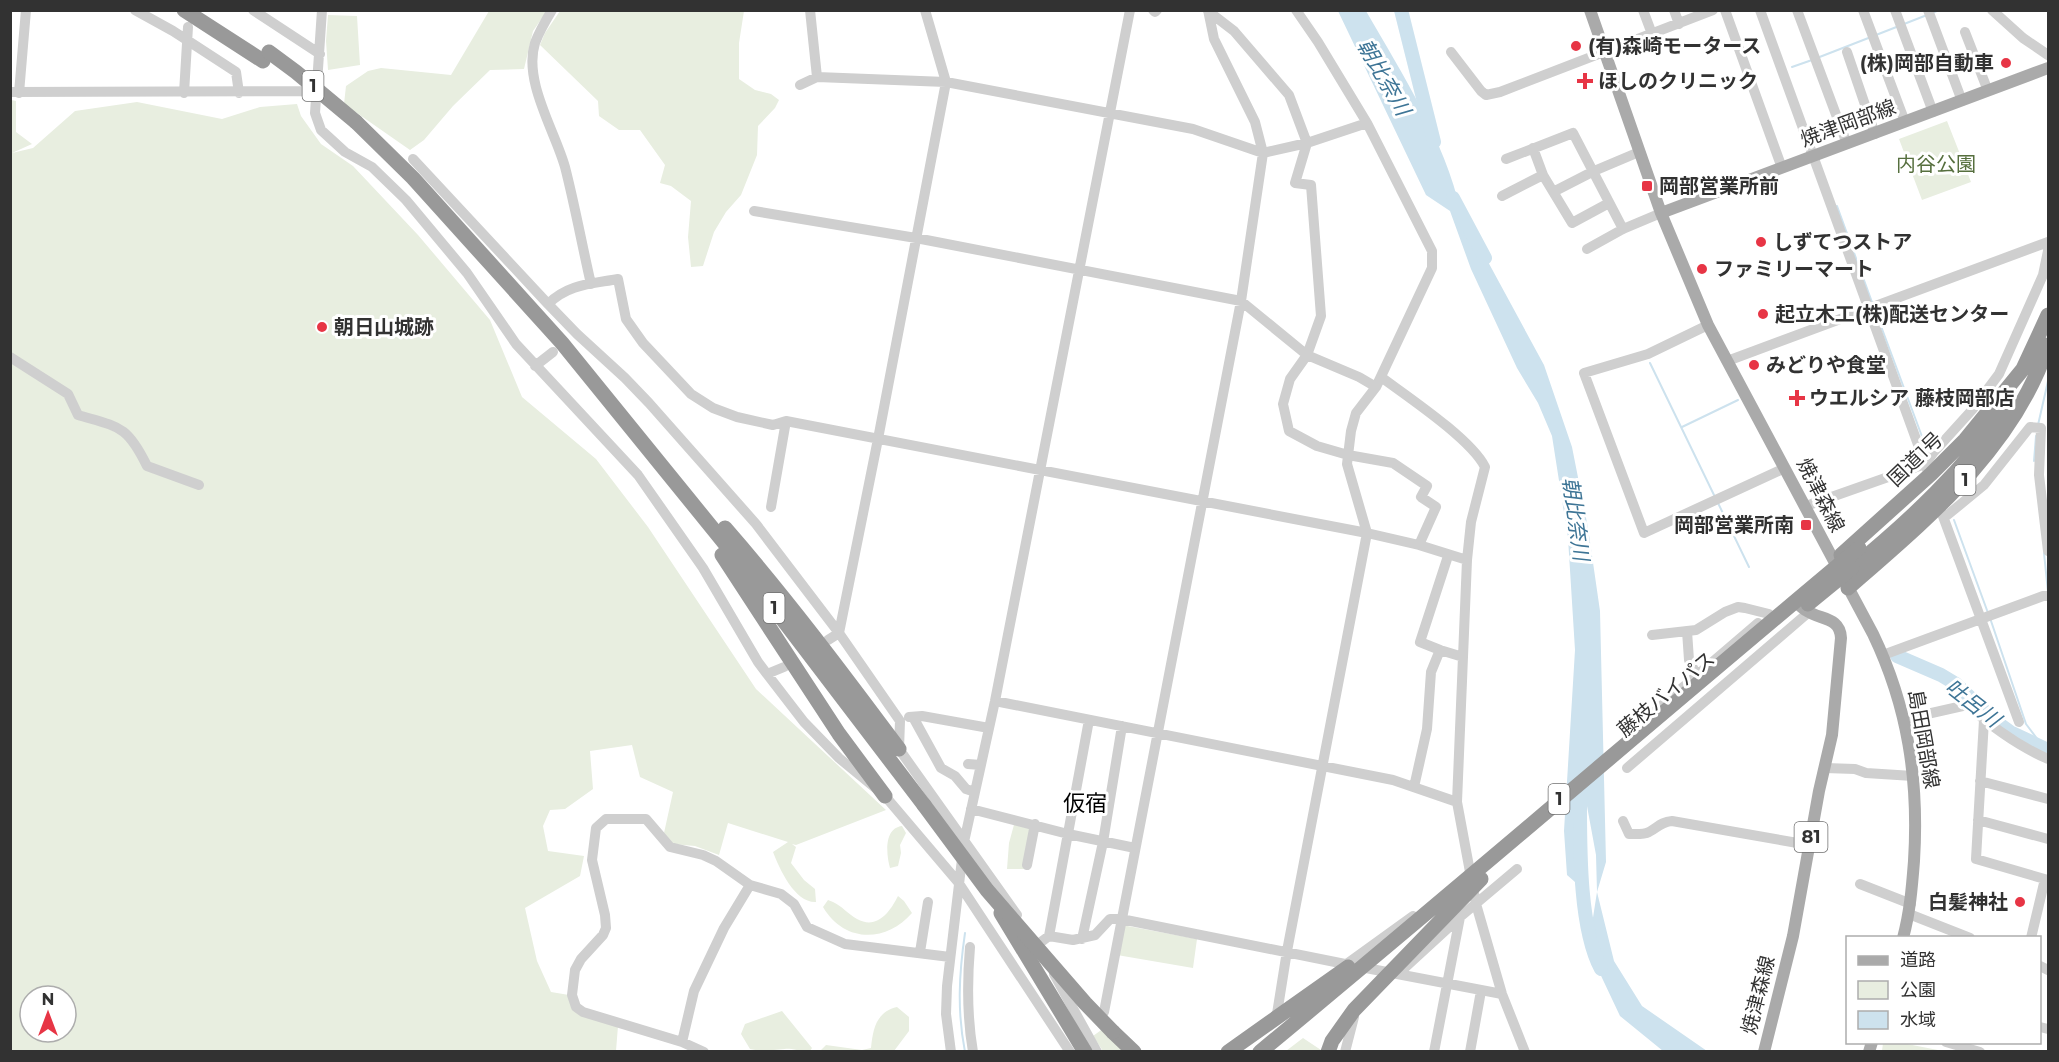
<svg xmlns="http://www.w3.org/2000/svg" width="2059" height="1062" font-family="Montserrat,'Noto Sans JP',sans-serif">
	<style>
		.green { fill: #e8eee0; fill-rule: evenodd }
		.water { fill: #cde2ee }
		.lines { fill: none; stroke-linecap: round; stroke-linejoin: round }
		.stream { stroke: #cde2ee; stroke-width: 2 }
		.river { stroke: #cde2ee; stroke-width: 14 }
		.minor { stroke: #cfcfcf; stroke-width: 10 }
		.major { stroke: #aaa; stroke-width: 12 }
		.highway { stroke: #999; stroke-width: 15 }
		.highway-bridge { stroke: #999; stroke-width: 15 }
		.poi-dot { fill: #e73545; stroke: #fff; stroke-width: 2 }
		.labels { text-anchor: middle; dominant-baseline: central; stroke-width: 6; stroke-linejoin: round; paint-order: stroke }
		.shield { fill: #fff; stroke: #707070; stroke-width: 1.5 }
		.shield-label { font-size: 18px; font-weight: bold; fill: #323232 }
		.poi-label { font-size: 20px; font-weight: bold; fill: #323232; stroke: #fff; text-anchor: start }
		.street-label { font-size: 20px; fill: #323232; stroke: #fff }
		.park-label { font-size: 20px; fill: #566f3e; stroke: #fff }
		.water-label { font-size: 21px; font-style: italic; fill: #3e7596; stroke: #fff }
		.quarter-label { font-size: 22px; fill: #000; stroke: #fff }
	</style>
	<rect width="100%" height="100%" fill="#fff"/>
	<path class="green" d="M489,11h58l-14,20 -9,38 -34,1 -37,36 -29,34 -14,10 -66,-46 2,-18 22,-15 13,-3 70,7z
		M560,11h184l-5,32v36l16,11 16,4 8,6 -4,8 -17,18 -1,29 -16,40 -15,17 -12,20 -11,34 -12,1 -3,-30 3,-36 -20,-15 -11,-3 5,-18 -25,-35h-21l-20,-14 -1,-15 -58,-56 5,-12z
		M328,15l29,1 3,49 -32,5 -2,-29z
		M11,100l5,1v31l16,12 -20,9 21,-5 42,-37 62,-9 85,17 38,-12 37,-3 4,12 20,28 32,22 65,69 72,85 32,77 74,62 52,68 108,162 130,121 -90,35 -4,-1 4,3 -5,16 13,17 11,9 1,13c-21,1 -36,-32 -43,-50l15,-10 -60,-19 -9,32 -24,-9 -22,-2 -9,-11 9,-41 -33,-15 -8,-32 -42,6 3,38 -28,20 -15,1 -7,16 5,25 36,5 -4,20 -55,32 12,53 14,31 18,3 7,12 42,19 -2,25h-605zM30,996h36v36h-36z
		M1947,121l24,61 -49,18 -23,-61z
		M1015,821l17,5 -8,43h-17l2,-26z
		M902,826l4,7 -6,12 1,8 -3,13 -8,2c-4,-14 -6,-40 12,-42z
		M898,896l6,5 8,12c-26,30 -68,30 -89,-6l5,-7 5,2c9,4 15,12 24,17 20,11 33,-7 41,-23z
		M1122,925l75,14 -4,29 -76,-13z
		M897,1007l12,10v14l-15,20h-74l6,-6 36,5 9,-2c2,-19 5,-36 26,-41z
		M782,1011l30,37 -2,3c-7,1 -20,-3 -25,-2 -14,1 -21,3 -35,0l-9,-15 4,-10z
		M1104,1028l25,23h-26l-10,-15z
		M1303,1038l18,12v1h-35z
		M1883,1043h19l41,8h-61z"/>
	<path class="water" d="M1338,11h28c37,64 78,128 95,201l83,153 28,82 16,81 12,83 6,251 -9,30 17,69 28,45 65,45h-44l-43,-35 -25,-53 -3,-39 5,-32 -1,-37 -9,-49 -12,20 8,56 1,38 -9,-38 -8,-7 -3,-44 11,-181 -7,-112 -16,-102 -14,-33 -21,-35 -46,-99 -21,-58 -24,-16z"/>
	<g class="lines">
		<path class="stream" d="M1932,13l7,-3
			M1904,24l23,-9
			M1876,35l23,-9
			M1817,58l54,-21
			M1792,67l20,-7
			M1837,206l36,99
			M1875,310l52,140
			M1650,363l64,132
			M2038,425l10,-44
			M1682,427l56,-27
			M2034,461l2,-25
			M1718,503l31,64
			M1954,520l34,93
			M2044,553l4,39
			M1990,618l36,106 18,24
			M965,933c-6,41 -8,78 0,119"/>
		<path class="river" d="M1401,10l33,132
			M1453,198l32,60
			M1897,656l44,19 15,9 39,37 15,11 38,18
			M1580,799c0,47 -1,129 21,170"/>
		<path class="minor" d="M135,10l38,21 63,41 3,21
			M253,10l67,44
			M322,10l-7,103 6,17 24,22 27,15 34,33 61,73 49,71 122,131 65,93 55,94 9,12 17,-7
			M552,10c-6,10 -13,22 -17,33 -12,38 20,88 30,124 10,39 17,78 26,117
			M810,10l7,67
			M1153,10l2,2 2,-2
			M1643,10l9,24
			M1674,10l5,14
			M1725,10l57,158
			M1760,10l168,462
			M1797,10l50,134
			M1863,10l42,112
			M1895,10l38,102
			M1928,10l34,91
			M1992,10l31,28 25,17
			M1208,11l26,20 55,64 18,48 -12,40 16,2 10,131 -14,39 -17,24 -7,25 6,27 28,15 31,9 45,8 34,23 -6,11 15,10 -17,38
			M1965,32l23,59
			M1451,52l30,39 5,4 14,-3 213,-82
			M1847,52l28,82
			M800,85l17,-8 129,5 247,47 70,24 44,-10 60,-20
			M10,92l307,-1
			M19,93l7,-83
			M184,93l4,-66
			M1533,148l10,27 29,48 37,-20
			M413,159l135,145
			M1506,159l67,-26 50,96
			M1555,191l39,-20 45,-19
			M1502,196l41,-21
			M754,211l162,27 325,63 66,54 52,22 17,10
			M1587,249l36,-20 38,-16
			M1708,325l-60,29 -64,19 60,160 141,-65
			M10,357l58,37 10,21c41,12 49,10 69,51l52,19
			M1726,359l4,1 318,-118
			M535,366l18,-14
			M1381,377c27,20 90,62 104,90l-14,55 -4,38 -10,242 19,102 26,90 23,58
			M1806,506l119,-42 8,-11 39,-43 27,-36 44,-99 5,-24
			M771,507l15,-86
			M1941,511l78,211
			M1945,517l39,-32 46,-58 11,1 -2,47 9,76
			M1687,631l2,29 7,14
			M1652,635l44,-5 29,-18 13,-5 7,1 24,6
			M828,640l11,-7 39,-194 68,-357 -21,-72
			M1440,650l23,7
			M1883,655l160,-59h5
			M767,674l37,48 35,36 46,38 73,86 112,170
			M995,701l398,79 64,22
			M1654,712l104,-89
			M909,717l13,-1 67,12
			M913,717l28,51 14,8 11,13 9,3
			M1905,719l62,-14c25,22 51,41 81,54
			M1984,720l-8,139 72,21
			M968,764l13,1
			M1627,768l182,-156
			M1825,768l30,1 11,4 47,3
			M1980,781l68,18
			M1414,787l13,-58 4,-57 9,-22 -20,-8 28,-86
			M971,809l97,25 67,14
			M1978,820l70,19
			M1623,821l6,13c6,0 14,1 20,-2 9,-5 12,-10 23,-11l137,24
			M1027,865l8,-41
			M1860,884l51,20
			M1909,914l61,24
			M1017,915l-118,-166 1,-28 -61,-88 -83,-109 -107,-121 -24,-25 -48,-44 -29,-30c20,-20 43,-20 70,-25l8,40 17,24 48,51 22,14 24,9 36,8 13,-4 581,112 52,12 48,15
			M1049,936l40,-216
			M2031,938l14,-59
			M1082,939l21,-97 19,-116
			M1041,942l8,-6 24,4 22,-5 15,-16h11l224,45 157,30
			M970,947c-3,36 -3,70 3,105
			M920,952l8,-50
			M2040,966l8,4
			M1341,968l72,-52
			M1399,973l61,-56
			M1054,974l43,78
			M1104,1012l137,-711 22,-148 -8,-31 -41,-83 -6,-29
			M1276,1020l11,-69 80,-418 -20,-69 4,-33 5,-18 20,-26 56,-119v-17l-65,-128 -49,-81 -22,-32
			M2040,1027l8,2
			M682,1042l12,-51 30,-63 26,-43
			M1946,1042l34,10
			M704,1052l-22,-10 -99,-30 -7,-5 -4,-12 3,-25 6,-11 22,-24 3,-7 -1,-13 -13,-55 4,-32 10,-9h40l24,28 33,8 13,6 34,24 31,9 13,10 13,23 38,17 105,13
			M951,1052l-5,-38 1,-28 17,-144 31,-141 135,-691
			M1345,1052l9,-35
			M1434,1052l26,-135 57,-48
			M1470,1052l11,-61"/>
		<path class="major" d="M1590,10l71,203 47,112 165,309c35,73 46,146 41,227 -2,26 -4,51 -11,77
			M1661,213l387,-145
			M1764,1052l29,-116 26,-145 13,-56 9,-97c-1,-21 -20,-18 -34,-27 -4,-2 -8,-6 -12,-10
			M1869,1052l3,-10"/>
		<path class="highway" d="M184,10l79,51
			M356,122l57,56 149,165 164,202 198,260
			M725,528c62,71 118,146 174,221
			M722,555l117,179 46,62
			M1841,555l90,-81 34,-34 58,-71 25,-54
			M1852,568c60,-49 111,-98 156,-160
			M1848,588c79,-69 166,-140 200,-243
			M1001,913l84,139
			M1113,1032l21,20"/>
		<path class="highway-bridge" d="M269,52l27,20 60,50
			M1808,604l44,-36
			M924,805l63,85 98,113 28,29
			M1228,1052l120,-85
			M1260,1052c201,-166 399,-337 599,-504
			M1328,1052l4,-11 22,-31 127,-131"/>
	</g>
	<g class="poi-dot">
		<circle cx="1576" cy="46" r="6"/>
		<circle cx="2006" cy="63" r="6"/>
		<path d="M1582 72h6v6h6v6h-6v6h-6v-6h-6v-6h6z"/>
		<rect x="1641" y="180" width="12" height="12" rx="3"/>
		<circle cx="1761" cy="242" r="6"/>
		<circle cx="1702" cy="269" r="6"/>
		<circle cx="1763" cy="314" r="6"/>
		<circle cx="322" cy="327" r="6"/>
		<circle cx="1754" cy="365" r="6"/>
		<path d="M1794 389h6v6h6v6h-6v6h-6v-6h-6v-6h6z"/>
		<rect x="1800" y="519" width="12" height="12" rx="3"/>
		<circle cx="2020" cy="902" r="6"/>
	</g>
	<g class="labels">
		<g class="shield">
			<rect x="302.5" y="71" width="21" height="30" rx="4.5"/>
			<rect x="1954.5" y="465" width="21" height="30" rx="4.5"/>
			<rect x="763.5" y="593" width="21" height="30" rx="4.5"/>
			<rect x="1548.5" y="784" width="21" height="30" rx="4.5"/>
			<rect x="1794.5" y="822" width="33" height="30" rx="4.5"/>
		</g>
		<g class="shield-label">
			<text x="313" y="86">1</text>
			<text x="1965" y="480">1</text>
			<text x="774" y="608">1</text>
			<text x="1559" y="799">1</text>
			<text x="1811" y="837">81</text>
		</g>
		<g class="poi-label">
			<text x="1588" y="46">(有)森崎モータース</text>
			<text x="1994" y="63" text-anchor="end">(株)岡部自動車</text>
			<text x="1598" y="81">ほしのクリニック</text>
			<text x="1659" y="186">岡部営業所前</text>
			<text x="1773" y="242">しずてつストア</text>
			<text x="1714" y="269">ファミリーマート</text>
			<text x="1775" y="314">起立木工(株)配送センター</text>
			<text x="334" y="327">朝日山城跡</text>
			<text x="1766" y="365">みどりや食堂</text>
			<text x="1809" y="398">ウエルシア 藤枝岡部店</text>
			<text x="1794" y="525" text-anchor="end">岡部営業所南</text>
			<text x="2008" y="902" text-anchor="end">白髪神社</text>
		</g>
		<g class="street-label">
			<text transform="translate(1848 123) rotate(-20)">焼津岡部線</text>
			<text transform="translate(1915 459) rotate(-44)">国道1号</text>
			<text transform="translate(1821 495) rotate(63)">焼津森線</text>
			<text transform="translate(1666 694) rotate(-40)">藤枝バイパス</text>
			<text transform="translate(1924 739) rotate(80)">島田岡部線</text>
			<text transform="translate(1758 995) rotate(-76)">焼津森線</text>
		</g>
		<g class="park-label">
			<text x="1936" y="164">内谷公園</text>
		</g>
		<g class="water-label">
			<text transform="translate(1384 77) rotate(60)">朝比奈川</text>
			<text transform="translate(1576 519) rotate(82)">朝比奈川</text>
			<text transform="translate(1973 703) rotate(38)">吐呂川</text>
		</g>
		<g class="quarter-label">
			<text x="1085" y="803">仮宿</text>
		</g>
	</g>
	<rect width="2059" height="1062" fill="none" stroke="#323232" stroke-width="24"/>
	<rect x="1846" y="936" width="195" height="108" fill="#ffffff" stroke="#adadad" stroke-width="1.5"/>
	<rect x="1858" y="956" width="30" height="9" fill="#aaaaaa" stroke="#adadad" stroke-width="1.5"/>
	<text x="1900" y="966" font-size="18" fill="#323232">道路</text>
	<rect x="1858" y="981" width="30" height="18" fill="#e8eee0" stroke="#adadad" stroke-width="1.5"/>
	<text x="1900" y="996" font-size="18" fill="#323232">公園</text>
	<rect x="1858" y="1011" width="30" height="18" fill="#cde2ee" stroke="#adadad" stroke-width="1.5"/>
	<text x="1900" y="1026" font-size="18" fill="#323232">水域</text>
	<g transform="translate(48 1014)"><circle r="28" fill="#ffffff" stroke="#adadad" stroke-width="1.5"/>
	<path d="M0-4.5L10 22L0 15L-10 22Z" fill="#e73545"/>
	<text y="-9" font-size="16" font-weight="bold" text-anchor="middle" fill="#323232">N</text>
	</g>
</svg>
